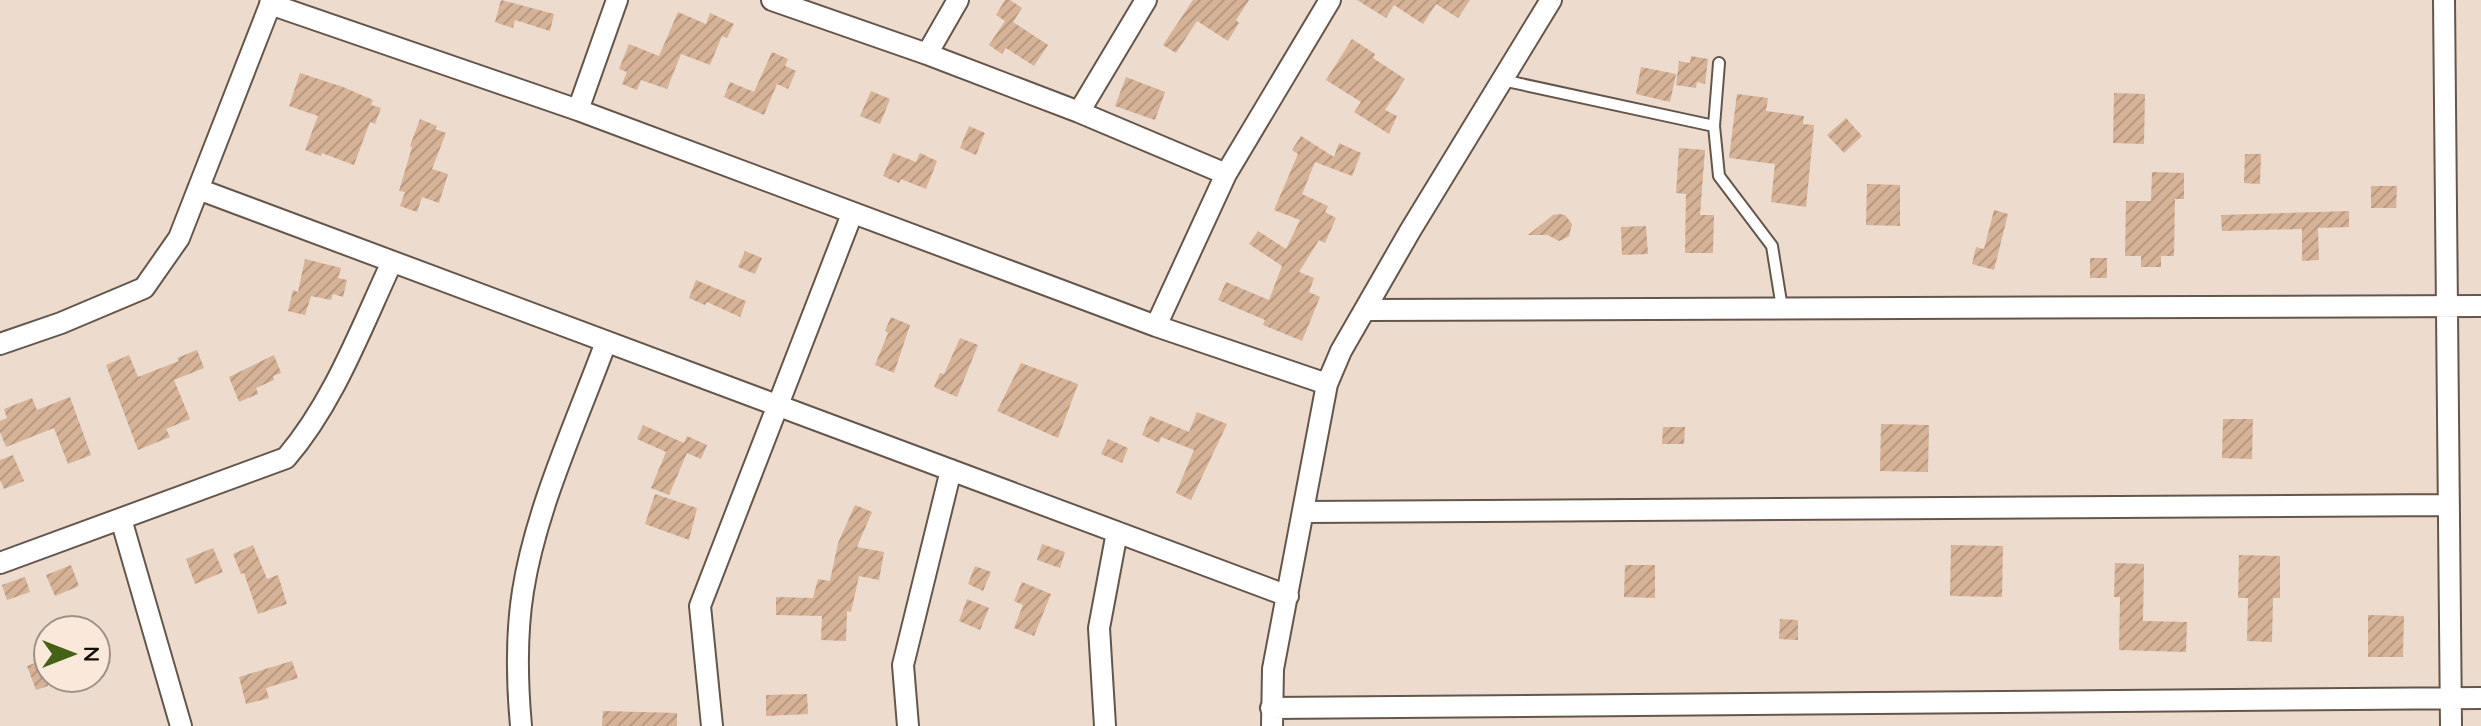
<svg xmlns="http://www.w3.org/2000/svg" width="2481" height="726" font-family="Quicksand,sans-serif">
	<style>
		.building { fill: url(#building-hatch) }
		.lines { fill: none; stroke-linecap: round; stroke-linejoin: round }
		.lane-casing { stroke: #65564b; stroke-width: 14 }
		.street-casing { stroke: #65564b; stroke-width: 24 }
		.lane { stroke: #fff; stroke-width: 10 }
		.street { stroke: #fff; stroke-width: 20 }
	</style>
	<defs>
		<pattern id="building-hatch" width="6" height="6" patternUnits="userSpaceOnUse" patternTransform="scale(2)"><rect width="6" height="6" fill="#d6b296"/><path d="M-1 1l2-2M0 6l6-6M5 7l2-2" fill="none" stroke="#b79880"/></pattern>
	</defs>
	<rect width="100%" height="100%" fill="#eddbce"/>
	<path class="building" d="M501,0l53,14 -4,17 -35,-11 -2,8 -18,-6z
		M1005,0h5l12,8 -9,14 35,23 -14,21 -28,-18 -4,6 -13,-9 16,-24 -9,-6z
		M1193,0h56l-13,20 3,3 -11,18 -31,-20 -21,32 -13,-8z
		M1357,0h113l-12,18 -22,-14 -13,20 -29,-19 -8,13z
		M678,12l28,12 4,-11 24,11 -7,14 -5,-2 -12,29 -29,-11 -14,35 -26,-9 -4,10 -15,-6 5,-12 -8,-3 10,-25 30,12z
		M1352,39l23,15 -2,4 32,21 -20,31 12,6 -8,18 -35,-22 7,-10 -35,-22z
		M772,52l16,7 -3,7 11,5 -8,18 -11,-5 -13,31 -40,-18 6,-15 24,10z
		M1691,56l17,3 -3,25 -8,-2 -1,6 -20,-3 3,-24 11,2z
		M1641,67l35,7 -6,28 -34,-8z
		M300,73l43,14 30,13 -2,5 10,3 -6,16 -5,-2 -16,43 -32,-12 -1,3 -16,-6 13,-34 -29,-10z
		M1126,77l39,15 -10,28 -40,-14z
		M871,91l19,8 -10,25 -20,-8z
		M2114,93l31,1 -1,50 -31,-1z
		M1737,94l31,4 -2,13 38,5 -1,8 11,1 -8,82 -35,-5 4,-38 -46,-6z
		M1846,118l16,18 -18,17 -17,-18z
		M420,119l17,7 -2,3 11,4 -14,36 16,5 -9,29 -17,-6 -5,15 -17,-6 5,-14 -6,-1 13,-44 -2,-1z
		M969,126l16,7 -9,22 -16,-7z
		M1301,136l33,21 5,-14 22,10 -9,23 -37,-14 -13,32 26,12 -3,6 11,6 -11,25 -6,-3 -20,32 15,6 -5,14 11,5 -18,44 -39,-16 2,-5 -47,-20 8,-18 43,18 13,-34 -33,-22 9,-13 28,18 14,-29 -26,-10 24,-56 -6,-4z
		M1679,148l26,2 -5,65h14l-1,38h-28l1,-59 -10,-1z
		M893,153l23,9 4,-9 17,8 -11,28 -25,-10 -2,4 -16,-7z
		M2245,154h16l-1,30 -16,-1z
		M2152,172l32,1v26h-9l-1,57h-13v11h-20v-11h-16l1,-55h25z
		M1867,184l33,1v41l-34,-1z
		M2371,186h26l-1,22h-25z
		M1994,210l14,4 -14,56 -22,-6 4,-17 8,2z
		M2349,211v16l-31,1 1,32 -17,1v-32l-80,2 -1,-16z
		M1559,214l6,1 7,9 -3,12 -5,3 -5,2 -11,-6h-20l25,-20z
		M1646,226l2,28 -26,1 -1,-28z
		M745,251l17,7 -7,16 -17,-7z
		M2090,258h17v20h-17z
		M305,259l36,9 -3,10 9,2 -4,17 -10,-3 -2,6 -20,-4 -6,19 -17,-4 5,-21 5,2z
		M696,280l50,21 -6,16 -33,-15 -2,3 -16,-7z
		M891,317l19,8 -16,48 -19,-8 13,-32 -3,-2z
		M960,338l18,7 -21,52 -23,-10 6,-14 4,1z
		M197,350l7,18 -30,12 16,39 -24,10 4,8 -32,13 -32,-85 23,-10 9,22 41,-16 -2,-3z
		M274,355l7,18 -8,3 1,4 -18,8 2,6 -19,8 -10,-25z
		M1021,363l57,21 -20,54 -61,-27z
		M70,397l21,58 -23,9 -14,-36 -48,19 -6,-15v-11l7,-3 -3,-9 28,-11 5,12z
		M1197,412l30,12 -36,76 -15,-7 18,-43 -33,-13 -2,6 -17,-8 8,-19 39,16z
		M2223,419h30l-1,40 -30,-1z
		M1881,424l48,1 -1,47 -48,-1z
		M643,425l41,18 3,-7 20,9 -6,14 -14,-6 -18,42 -18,-7 15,-36 -29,-13z
		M1663,427h22l-1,17h-22z
		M1108,439l20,9 -6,15 -21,-9z
		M13,455l11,26 -20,8 -4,-9v-20z
		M655,494l42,14 -8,32 -44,-16z
		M855,505l17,7 -15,35 27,5 -5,28 -20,-4 -8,36 -4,-1 -1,30 -25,-1 1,-24 -46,-1v-18l37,1 5,-19 12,2 8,-38z
		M1042,544l23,8 -5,16 -23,-8z
		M253,545l14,34 11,-4 9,29 -29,10 -14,-41 -3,1 -8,-20z
		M1951,545l52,1 -1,51 -52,-1z
		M213,548l10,24 -28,12 -9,-25z
		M2239,555l41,1v42h-7l-1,44 -25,-1 1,-43h-10z
		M2115,563l29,1 -1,57 44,1 -1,30 -67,-2 1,-53h-6z
		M71,565l8,21 -24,10 -9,-21z
		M1625,565h30v33l-31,-1z
		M975,566l16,6 -8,19 -15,-7z
		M25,577l5,15 -23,8 -5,-15z
		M1022,582l29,12 -17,42 -20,-8 9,-23 -9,-4z
		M967,599l22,9 -9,22 -21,-9z
		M2368,615l36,1 -1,41h-35z
		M1780,619l18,1v20l-19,-1z
		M48,658v28l-12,4 -9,-24z
		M292,661l6,17 -32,10 3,10 -23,6 -7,-27z
		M807,694l1,20 -42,2v-21z
		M603,711l74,2v13h-75z"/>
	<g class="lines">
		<defs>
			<path id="lane" d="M1719,63l-5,63 5,50 53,70 10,62
				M1502,80l212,46"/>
			<path id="street" d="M772,0l155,54 152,58 147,62
				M2444,0l7,726
				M270,4l308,106 578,216 171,58
				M927,54l31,-54
				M578,110l39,-110
				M1079,112l67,-112
				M198,189l1090,407
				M1366,310l1115,-4
				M1156,326l70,-152 104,-174
				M0,344l61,-21 83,-35 35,-50 93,-238
				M1303,512l1146,-7
				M121,519l60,207
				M0,563l286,-105c48,-56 75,-130 106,-196
				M1271,708l1210,-10
				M521,726c-4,-44 -5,-91 2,-135 13,-83 54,-170 83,-249
				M712,726l-12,-120 152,-392
				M908,726l-5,-61 48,-195
				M1105,726l-6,-98 18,-96
				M1272,726l1,-57 54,-285 14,-33 69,-120 141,-231"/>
		</defs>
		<use href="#lane" class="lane-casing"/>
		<use href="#street" class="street-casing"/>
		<use href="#lane" class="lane"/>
		<use href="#street" class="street"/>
	</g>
	<g transform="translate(72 654) rotate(90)"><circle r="38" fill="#fae8db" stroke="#9e9187" stroke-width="2"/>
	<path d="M0-6L14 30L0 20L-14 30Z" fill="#446216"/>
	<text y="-12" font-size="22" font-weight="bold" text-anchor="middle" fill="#140e0a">N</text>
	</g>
</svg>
